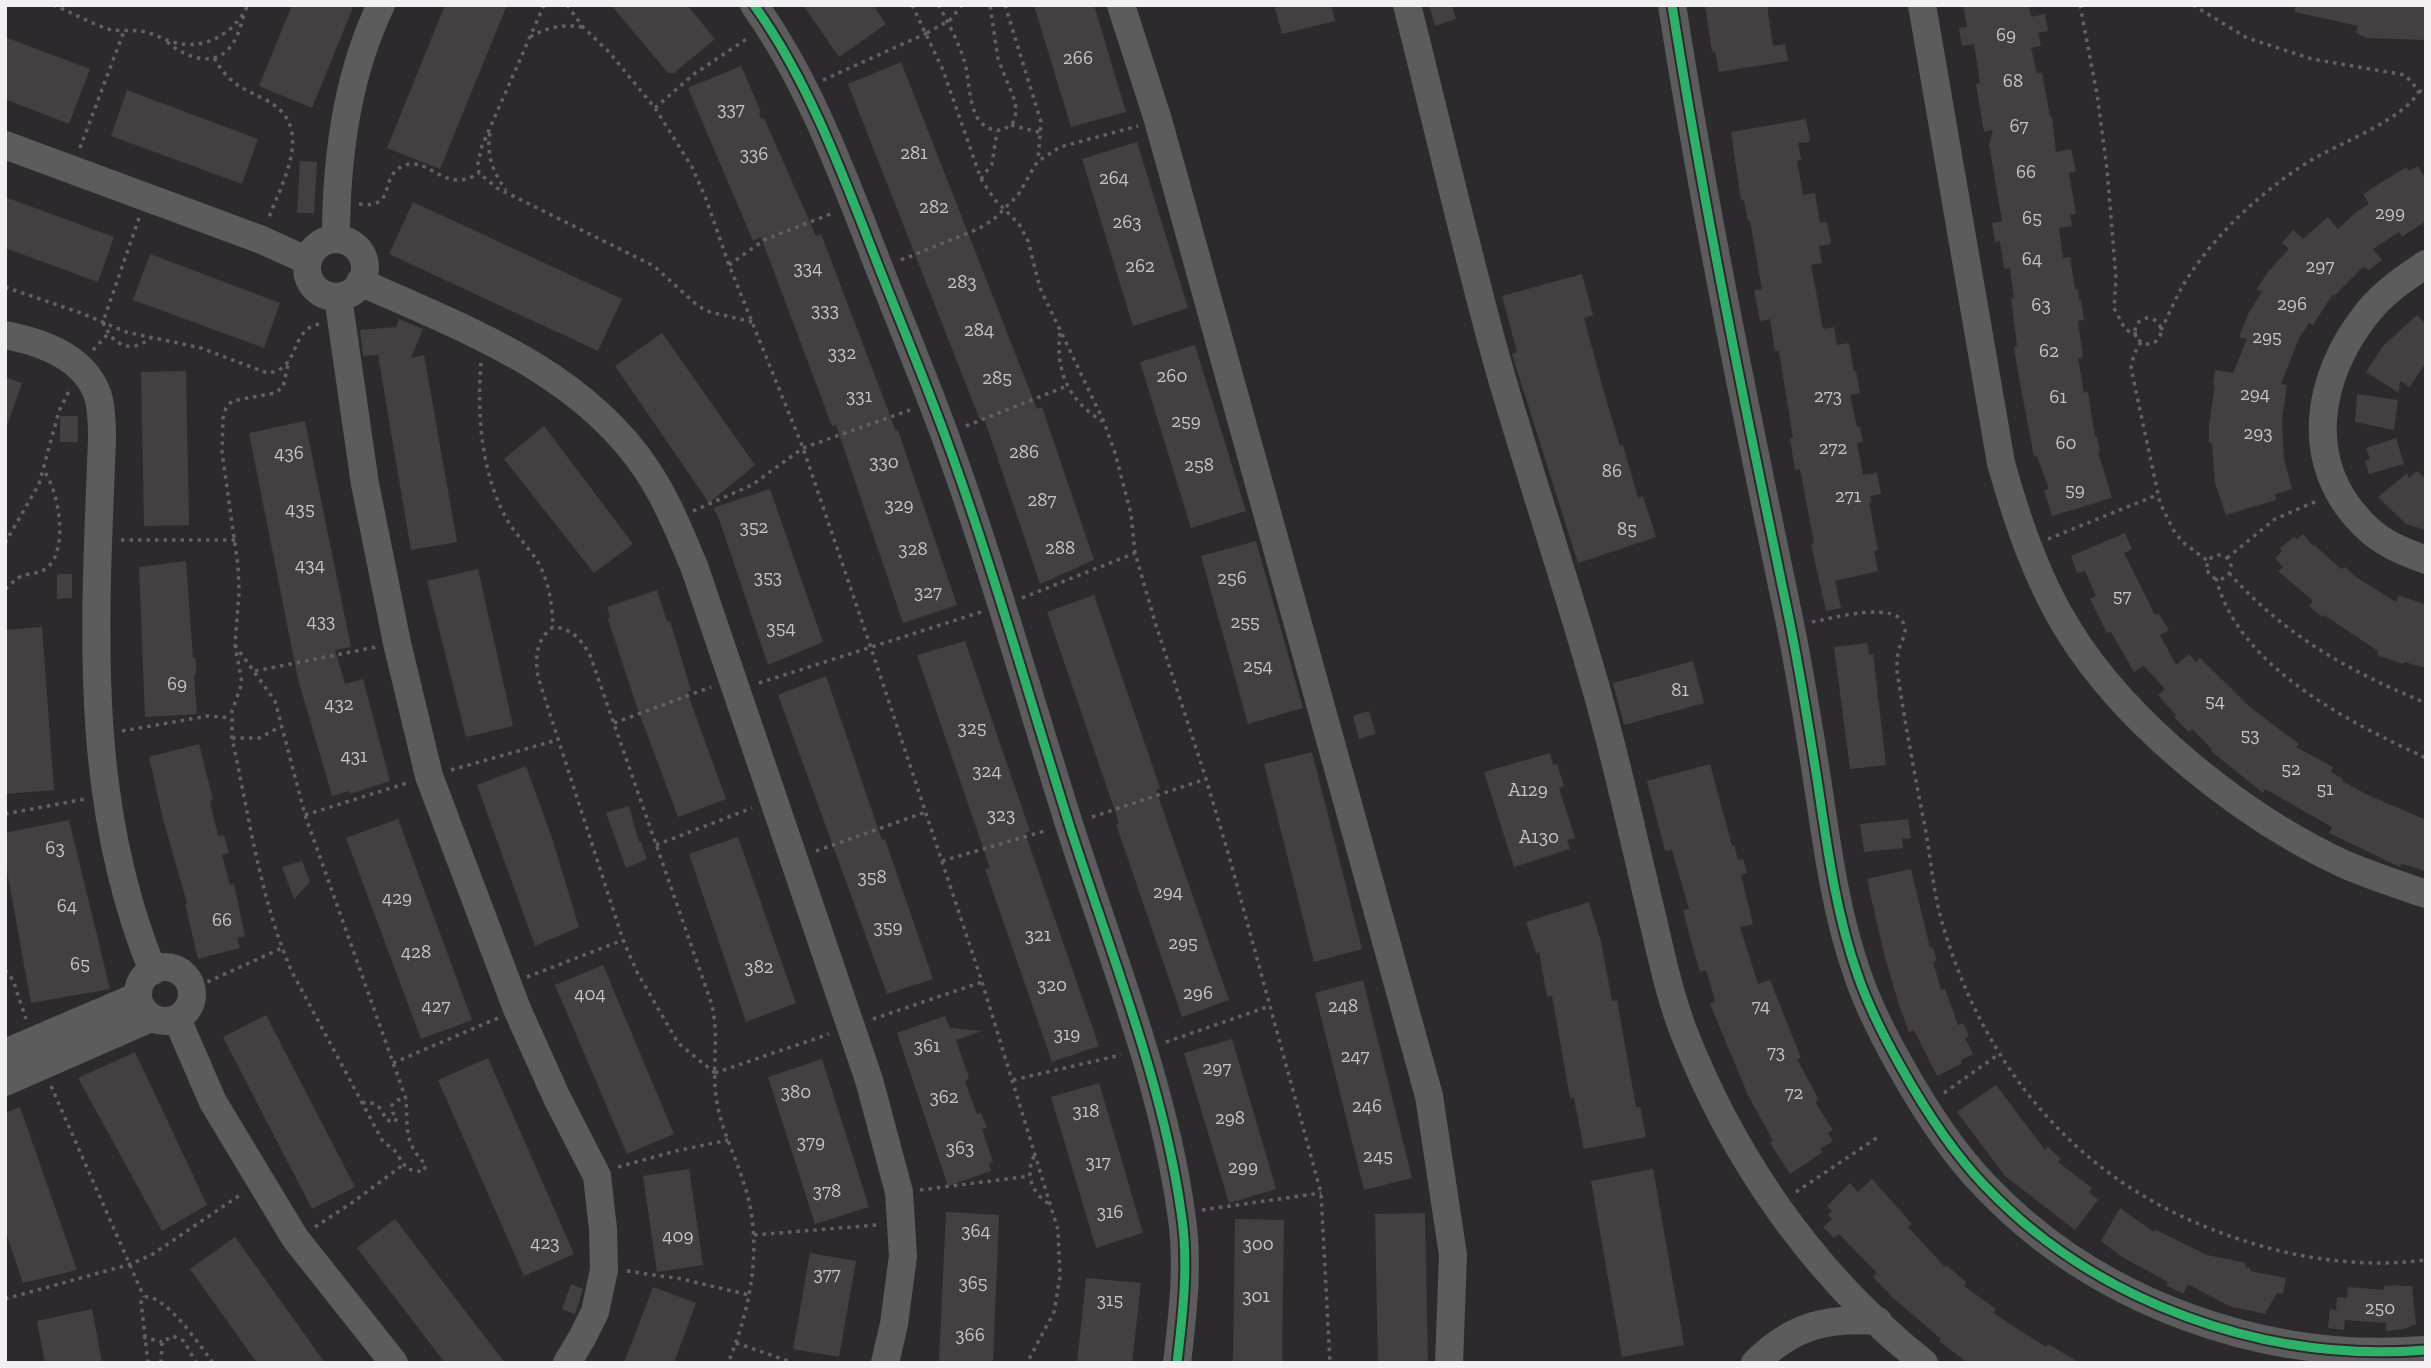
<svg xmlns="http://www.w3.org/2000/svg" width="2431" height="1368" font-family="'Zilla Slab',serif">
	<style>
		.building { fill: #424041 }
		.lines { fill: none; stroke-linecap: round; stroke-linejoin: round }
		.path { stroke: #636263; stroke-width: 3.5; stroke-dasharray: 3.5 5; stroke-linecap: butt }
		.minor { stroke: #5d5c5d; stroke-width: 28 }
		.path-bridge { stroke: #636263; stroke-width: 3.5; stroke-dasharray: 3.5 5; stroke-linecap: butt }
		.cycleway-casing { stroke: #2e292e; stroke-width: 13 }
		.cycleway { stroke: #2db169; stroke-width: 9 }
		.labels { text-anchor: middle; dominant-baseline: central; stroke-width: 5; stroke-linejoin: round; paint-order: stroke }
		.number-label { font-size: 19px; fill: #c6c4c6 }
	</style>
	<rect width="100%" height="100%" fill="#2d2a2d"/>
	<path class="building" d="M292,5h62l-42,103 -53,-22z
		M445,5h62l-67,164 -53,-21z
		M611,5h76l28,34 -41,34h-6z
		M803,5h70l13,19 -47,33z
		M1034,5h60l32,107 -55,15z
		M1286,5h45l4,16 -53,13 -7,-26z
		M1429,5h23l4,14 -21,7z
		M1705,5h62l6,41 12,-2 3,17 -69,11 -4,-21 -3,1z
		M1963,5h66l2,12 14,-3 3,17 -10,2 3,13 -10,2 6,25h5l8,44h2l4,35 15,-3 5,22 -7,2 7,41 -6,1 2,11 -13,2 4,30 7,-1 5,32h3l1,11h2l3,20 -6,1 5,37h-5l6,35 4,-1 7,45h2l3,14 -2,1 14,46 -60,18 -8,-26 5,-1 -12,-33 -3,1 -17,-90 -3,-20 3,-1 -6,-48h3l-4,-30 -6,1 -4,-28 -5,1 -3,-19 10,-2 -13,-76 4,-15 -9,2 -8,-48 4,-1 -6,-39 -12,2 -3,-18 8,-1z
		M2295,5h131v35l-59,-2 -11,-5 2,-7 -63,-14z
		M5,37l85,32 -21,55 -64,-25z
		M901,62l136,347 5,-2 52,153 -54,24 -56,-166 -4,2 -132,-336z
		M741,66l20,46 -2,1 2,6 3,-1 52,118 5,-2 75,197 2,-1 59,175 -54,18 -67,-198 -4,1 -71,-189 -8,4 -65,-153z
		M127,90l131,49 -16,45 -131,-48z
		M1806,119l4,23 -12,1 3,17 -4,1 6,34 12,-2 5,30 7,-1 4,22 -12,2 3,17 -11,2 12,64 11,-2 3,18 12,-2 5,29 2,-1 4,22 -10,2 7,32h3l3,15 -6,1 6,32 14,-2 4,21 -11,2 2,6h-3l9,48 -4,1 4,20 -43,10 6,27 -15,3 -15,-67 3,-1 -14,-74 -5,1 -5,-31 3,-1 -14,-87h-4l-5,-32 -10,2 -6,-31 8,-1 -12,-68h-2l-4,-21 -3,1 -10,-69z
		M1137,142l51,166 -55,18 -51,-167z
		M300,161l17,1 -3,51h-17z
		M2418,166l8,14v41l-24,16 -3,-5 -26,17 9,11 -13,10 -6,-3 -29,29 -1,-2 -20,31 -4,-2 -10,15 -18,46 6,1 -5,35 2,39 8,30 -17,5 1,6 -50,15 -11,-32 -3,-40h-3v-18l6,-40h-2l2,-15 18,3 14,-34 -8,-2 10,-25 13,-20 -5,-3 10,-16 22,-24 -7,-6 11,-13 10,9 25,-22 10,12 17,-16 14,-9 -6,-10 43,-27 3,4z
		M5,197l109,40 -16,45 -93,-34z
		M413,202l209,97 -24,52 -209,-97z
		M150,254l130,49 -16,45 -131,-48z
		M1582,274l11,41 -9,3 20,74 16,54 3,-1 15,53 5,-2 13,41 -78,26 -62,-196 -4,-13 5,-2 -15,-56z
		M2417,315l9,9v38l-16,25 -10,-6 -1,12 -33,-21 17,-26z
		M399,319l24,10 -12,29 13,-3 33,187 -46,8 -33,-195 -15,1 -3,-26 36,-3z
		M662,333l93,132 -46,38 -94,-137z
		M1195,345l51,166 -55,17 -51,-166z
		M186,371l3,154 -45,1 -3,-154z
		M5,377l17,6 -14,40h-3z
		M2357,394l41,6 -4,30 -39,-8z
		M60,416h18v26h-18z
		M305,421l46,226 -16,3 10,34 18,-5 27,102 -40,13 -1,-3 -17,5 -34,-117 -49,-246z
		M544,426l89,118 -39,29 -90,-114z
		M2396,438l8,26 -35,10 -4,-13 5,-2 -4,-11z
		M2417,471l9,8v51l-20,-6 -28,-27 29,-24 2,5z
		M770,489l53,153 -55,23 -50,-149 -5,-8z
		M2125,533l7,16 -8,4 31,62 3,-2 11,17 -9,5 16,30 13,-11 7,8 4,-4 51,50 48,36 -3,3 37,20 -2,5 12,7 -1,2 26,14 58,25v51l-24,-7 -2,3 -71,-34 3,-6 -67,-38 -2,4 -52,-42 1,-2 -20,-20 -3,3 -15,-15 2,-2 -18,-20 7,-6 -21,-23 -10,6 -23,-40 -4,1 -17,-34 6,-3 -11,-25 -8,2 -6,-17z
		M2303,534l10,12 1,-1 27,24 4,-2 11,10 40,25 3,-7 27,10v63l-22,-6 -1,2 -26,-9 1,-4 -54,-36 -2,2 -13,-11 4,-5 -35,-30 5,-4 -8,-9 7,-7 -2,-3 14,-11 3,2z
		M1256,541l47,167 -55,16 -47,-168z
		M186,561l7,97h3v17h-2l3,39 -52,3 -6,-150z
		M478,569l35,157 -47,11 -39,-156z
		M57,574h15v24l-15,1z
		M657,590l10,32 3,-1 21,69 -4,2 39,107 -48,18 -41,-110 -29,-88 2,-1 -3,-11z
		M1094,595l66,193 -4,2 73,210 -47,17 -66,-193 3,-1 -72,-211z
		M42,627l12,163 -49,4v-164z
		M965,641l65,190 -5,2 74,213 -47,16 -67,-193 5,-1 -73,-213z
		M1867,643l2,12 4,-1 13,111 -36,4 -16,-122z
		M1693,661l11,42 -80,22 -11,-42z
		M826,676l56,164 3,-1 48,140 -46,15 -109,-299z
		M1369,711l7,23 -17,5 -6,-23z
		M199,744l14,56 -3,1 8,35 6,-1 5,18 -7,2 8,30 4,-1 11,52 -8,2 3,10 -42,11 -13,-55 2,-1 -24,-84 -14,-62z
		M1312,752l50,197 -48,13 -50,-198z
		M1550,753l3,12 4,-1 7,22 -5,2 16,50 -8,2 3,9 -56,18 -30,-95z
		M1710,764l22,82 2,-1 4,15 5,-1 4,14 -6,2 12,49 -13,3 18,57 12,-4 31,78 -4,1 22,41 -4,2 18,28 -5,3 5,8 -13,8 3,3 -33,22 -20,-31 3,-2 -25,-46 -38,-91 5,-3 -9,-31 -6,2 -6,-20 -11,-42 6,-1 -17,-59 -7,1 -18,-70z
		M526,766l26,72 27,89 -44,19 -58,-161z
		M629,806l10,36h2l6,17 -21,9 -20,-55z
		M398,819l74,201 -51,19 -75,-201z
		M1908,819l3,19 -9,1 1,9 -39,4 -4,-28z
		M69,820l41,169 -79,14 -26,-143v-27z
		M738,837l58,166 -50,19 -57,-168z
		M302,861l8,21 -16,17 -12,-32z
		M1911,869l19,79 3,-1 4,14 -4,1 8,28 4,-1 13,36 5,-2 6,13 -4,2 8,16 -12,6v4l-24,12 -23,-46 -5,2 -10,-27 -14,-47 -18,-79z
		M1589,902l12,40 11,59 5,-1 19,107h4l6,30 -62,12 -10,-51h-4l-18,-102 -5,1 -8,-45 -3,1 -10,-31z
		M603,965l71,169 -47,20 -72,-169z
		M1363,980l49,198 -48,12 -49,-197z
		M266,1015l89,172 -43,22 -89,-172z
		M945,1016l5,12 32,3 -26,9 13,38 -4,4 12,32 4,-1 6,15 -5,1 11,33 -4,1 2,8 -43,15 -51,-153z
		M1232,1039l44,150 -47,14 -45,-150z
		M135,1052l72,153 -45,26 -84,-153z
		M488,1058l86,196 -50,22 -86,-196z
		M822,1059l47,148 -54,17 -47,-147z
		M1099,1083l44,150 -47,15 -45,-151z
		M1996,1085l49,65 3,-3 13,12 -3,3 34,26 -3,4 9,8 -23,30 -70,-54 -48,-64z
		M20,1107l57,163 -54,13 -18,-53v-117z
		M689,1169l14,96 -46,7 -14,-96z
		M1653,1169l31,176 -62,12 -31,-176z
		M1872,1179l40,45 -4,3 37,40 1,-2 20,17 -2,4 32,23 -3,4 53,34 2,-3 32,19h-112l-29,-22 2,-2 -49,-42 -19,-20 4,-4 -38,-39 -5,4 -11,-11 9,-8 -4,-4 4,-4 -5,-5 23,-23 8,9z
		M2120,1208l34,24 2,-2 51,25 39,8 -1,4 5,1v3l36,7 -3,16 -6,-1 -12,21 -36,-8 -41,-22 -5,10 -17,-9 2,-3 -46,-25 -21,-16z
		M946,1212l53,3 -6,148 -54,-2z
		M1425,1213l3,150h-50l-3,-149z
		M395,1219l110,144h-60l-88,-115z
		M1235,1219l49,1 -2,143h-49z
		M235,1237l90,126h-68l-67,-94z
		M810,1253l46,8 -17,96 -46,-8z
		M1086,1278l55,5 -9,80h-55z
		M571,1284l12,5 -8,25 -13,-5z
		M2400,1285v1h12l4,38 -12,5 -18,2v-8l-41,-3 -1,10 -16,-2 2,-19 6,1 1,-13 10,1 1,-11 36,3v-4z
		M653,1287l43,16 -22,60h-50z
		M92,1309l10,54h-57l-8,-42z"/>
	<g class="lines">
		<path class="path" d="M53,5c18,7 37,18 55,24 13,3 26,0 38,3 11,3 20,9 31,11 30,7 58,-11 71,-38
			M544,5l-62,141 -4,17 1,10 18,15 157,78 44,40 12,6 42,10
			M567,5l16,22 26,25 46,56 37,59 14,32 23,66 74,183 68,200 111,334 76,248 2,47 -6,35 -27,51
			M912,5l31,65 38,109 14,21 24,24 9,17 12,47 64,134 11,31 16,61 4,39 20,69 51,157 23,77 92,337 9,170
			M938,5c8,12 22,41 26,55 8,23 1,73 39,70l10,-7 3,-11 -1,-11 -17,-42 -8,-54
			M1005,5l36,117 -3,38
			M2080,5l17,89 10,75 9,109 -2,30 11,21 13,8
			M2193,5l54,33 65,21 93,16 14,16 7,1
			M530,37c17,-10 34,-13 53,-10
			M167,42c18,15 47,27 64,4 7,-9 10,-21 13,-32
			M214,58c15,25 25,29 50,41 53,26 19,80 4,121
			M823,80l104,-47
			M655,108l39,-34 54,-36
			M1011,125l31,8
			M490,133c-4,21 3,40 16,57
			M80,148l44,-117
			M981,179l11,-15 5,-33
			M359,204c39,5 19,-27 44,-38 25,-12 42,30 76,7
			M139,218l-36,104c9,22 26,33 48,16
			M901,260l77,-31 15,-9 25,-25 19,-33 23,-15 78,-21
			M729,265l35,-25 69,-27
			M5,287l76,26 45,19 75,16 66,25c35,-3 21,-44 53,-49
			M2135 331a13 13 0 1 1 26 0a13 13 0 1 1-26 0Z
			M2161,330c8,-16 15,-33 24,-48 30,-48 76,-90 123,-120 29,-18 96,-42 111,-71
			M1060,333c-5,38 9,68 42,88
			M2141,342l-7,12 -3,14 29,135 15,30 10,11 23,17
			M93,350l15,-16
			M481,363c-4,50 0,108 24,153 7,13 16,23 25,35 18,21 22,50 23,76
			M966,426l101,-40
			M693,511l59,-26 51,-37 107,-38
			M2048,539l109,-44
			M121,540h114
			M5,543l34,-59 20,-73 11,-22
			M2207 567a12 12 0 1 1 24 0a12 12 0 1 1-24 0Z
			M2227,558l48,-39 44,-19
			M2229,573c55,62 121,99 197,130
			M2216,578c22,89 133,144 210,180
			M5,589c5,-3 8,-8 13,-11 10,-6 22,-3 31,-12 19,-20 10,-74 -5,-95
			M1022,598l113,-45
			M1812,622c18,-3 89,-24 93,6 1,7 -4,14 -6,21 -2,8 -2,15 -2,22 8,51 17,101 27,151 6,30 8,59 15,89 37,141 124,256 260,313 71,30 149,46 227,36
			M235,645l40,56 30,114 101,284c2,29 -3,43 20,66l-3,7 -16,-3 -12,-18 -13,-11 -90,-168c-32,-73 -43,-157 -60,-234v-27l10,-28 -7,-38 4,-53 -1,-26 -16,-114 1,-34 3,-10 6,-7 43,-8 8,-6 6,-27
			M255,671l121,-24
			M759,683l222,-71
			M614,723l97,-36
			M122,731l86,-15 23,2
			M232,738h27l23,-12
			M451,770l106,-30
			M5,814l80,-15
			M305,815l102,-32
			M1092,817l114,-38
			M656,845l96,-37
			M816,851l110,-39
			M942,861l106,-31
			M5,970l8,10 13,39
			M527,977l96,-37
			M192,989l90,-41
			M873,1019l109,-37
			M1166,1042l104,-36
			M393,1063l105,-45
			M715,1073l-37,-30 -41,-71 -14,-32 -85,-263c-3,-19 -2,-38 15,-50 18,1 28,12 37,28l122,350c7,31 0,61 4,92 4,30 19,58 28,87 20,58 7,124 -16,179
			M715,1073l114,-39
			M1013,1080l108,-25
			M51,1086l93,211
			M1944,1093l55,-39
			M362,1103c13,-3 20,5 24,17l9,2 2,-5 -4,-4 -1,-8 6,-5 8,-1
			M1034,1156c-10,20 -1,39 17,49
			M618,1167l58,-16 52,-11
			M920,1190l110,-14
			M1796,1192l82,-55
			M1202,1210l119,-17
			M315,1227l38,-25 50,-37
			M754,1235l123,-10
			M627,1271l55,8 67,16
			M5,1299l126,-35 22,-10 90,-61
			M143,1337l19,5
			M736,1343l58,20
			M148,1363l-7,-61 3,-5c21,-4 57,50 69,66
			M161,1363l1,-21 11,-6 11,5 12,22"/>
		<path class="minor" d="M754,5c55,76 90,173 124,260 22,56 45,111 66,168 47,128 84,261 125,391 40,125 94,259 112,388 8,49 2,101 -4,151
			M1121,5l37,115 271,976 24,159 -4,108
			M1407,5c31,122 59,246 93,367 31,107 67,213 97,320 21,74 37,149 55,224 9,38 17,77 31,114 50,129 132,247 241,333
			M1672,5c32,203 73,403 115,604 12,56 21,113 30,170 10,66 18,131 40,194 11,33 27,64 44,94 24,43 51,85 85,120 112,117 280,176 440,163
			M1922,5l79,458c16,57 36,117 68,168 58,94 176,188 277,234 26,11 53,20 80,29
			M5,145l257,95 46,21
			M336,239c0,-79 10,-162 45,-234
			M307 268a29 29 0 1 1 58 0a29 29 0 1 1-58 0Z
			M2426,264c-21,14 -42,28 -58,48 -52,64 -67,152 -3,214 16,17 40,26 61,34
			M360,282c105,47 221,89 287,188 20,30 33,63 47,96l175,514 30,112 4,64 -9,68 -9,39
			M338,297l27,187 32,159 32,133 88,233 40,89 40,78 6,53 1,41 -9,42 -13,26 -15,25
			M5,335c37,7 80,22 93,61 4,14 4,30 4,44 -7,181 -20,359 51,531
			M138 994a27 27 0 1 1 54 0a27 27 0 1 1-54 0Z
			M177,1019l36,83 82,136 99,125
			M5,1053l133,-57
			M5,1082l146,-64
			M1755,1363c37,-37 72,-46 123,-42"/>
		<path class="path-bridge" d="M927,33l23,-13 12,-15"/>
		<defs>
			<path id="cycleway" d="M754,5c55,76 90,173 124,260 22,56 45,111 66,168 47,128 84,261 125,391 40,125 94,259 112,388 8,49 2,101 -4,151
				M1672,5c32,203 73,403 115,604 12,56 21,113 30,170 10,66 18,131 40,194 11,33 27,64 44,94 24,43 51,85 85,120 112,117 280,176 440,163"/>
		</defs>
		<use href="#cycleway" class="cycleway-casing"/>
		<use href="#cycleway" class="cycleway"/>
	</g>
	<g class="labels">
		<g class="number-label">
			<text x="2006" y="34">69</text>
			<text x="1078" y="57">266</text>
			<text x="2013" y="80">68</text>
			<text x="731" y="108">337</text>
			<text x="2019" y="125">67</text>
			<text x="914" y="152">281</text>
			<text x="754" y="153">336</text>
			<text x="2026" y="171">66</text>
			<text x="1114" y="177">264</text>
			<text x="934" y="206">282</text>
			<text x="2390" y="212">299</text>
			<text x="2032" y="217">65</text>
			<text x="1127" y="221">263</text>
			<text x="2032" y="258">64</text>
			<text x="1140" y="265">262</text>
			<text x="2320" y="265">297</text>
			<text x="808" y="267">334</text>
			<text x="962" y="281">283</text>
			<text x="2292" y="303">296</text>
			<text x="2041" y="304">63</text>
			<text x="825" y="309">333</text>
			<text x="979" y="329">284</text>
			<text x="2267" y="336">295</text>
			<text x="2049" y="350">62</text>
			<text x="842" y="352">332</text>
			<text x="1172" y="375">260</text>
			<text x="997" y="377">285</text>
			<text x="2255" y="393">294</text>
			<text x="859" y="395">331</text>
			<text x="1828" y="395">273</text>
			<text x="2058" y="396">61</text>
			<text x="1186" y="420">259</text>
			<text x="2258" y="432">293</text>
			<text x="2066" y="442">60</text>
			<text x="1833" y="447">272</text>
			<text x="1024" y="451">286</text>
			<text x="289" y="452">436</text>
			<text x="884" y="461">330</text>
			<text x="1199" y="464">258</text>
			<text x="1612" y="470">86</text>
			<text x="2075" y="489">59</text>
			<text x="1848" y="495">271</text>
			<text x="1042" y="499">287</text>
			<text x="899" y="504">329</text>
			<text x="300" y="508">435</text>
			<text x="754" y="526">352</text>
			<text x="1627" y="528">85</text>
			<text x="1060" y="547">288</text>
			<text x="913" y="548">328</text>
			<text x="310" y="564">434</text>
			<text x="768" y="576">353</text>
			<text x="1232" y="577">256</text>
			<text x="928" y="591">327</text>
			<text x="2122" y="595">57</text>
			<text x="321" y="620">433</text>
			<text x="1245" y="621">255</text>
			<text x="781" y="627">354</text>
			<text x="1258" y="665">254</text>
			<text x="177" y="683">69</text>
			<text x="1680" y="689">81</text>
			<text x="2215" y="700">54</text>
			<text x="339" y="703">432</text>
			<text x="972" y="727">325</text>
			<text x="2250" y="734">53</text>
			<text x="354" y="755">431</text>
			<text x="2291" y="768">52</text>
			<text x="987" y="770">324</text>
			<text x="2325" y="788">51</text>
			<text x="1528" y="789">A129</text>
			<text x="1001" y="814">323</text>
			<text x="1539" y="836">A130</text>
			<text x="55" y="847">63</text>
			<text x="872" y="876">358</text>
			<text x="1168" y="891">294</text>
			<text x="397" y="897">429</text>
			<text x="67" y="905">64</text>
			<text x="222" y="919">66</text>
			<text x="888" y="926">359</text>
			<text x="1038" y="934">321</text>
			<text x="1183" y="942">295</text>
			<text x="416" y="951">428</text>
			<text x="80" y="963">65</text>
			<text x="759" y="966">382</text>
			<text x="1052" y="984">320</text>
			<text x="1198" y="992">296</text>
			<text x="590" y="993">404</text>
			<text x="436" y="1005">427</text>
			<text x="1343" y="1005">248</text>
			<text x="1761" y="1005">74</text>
			<text x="1067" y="1033">319</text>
			<text x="927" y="1045">361</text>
			<text x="1776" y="1051">73</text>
			<text x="1355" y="1055">247</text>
			<text x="1217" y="1067">297</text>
			<text x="796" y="1091">380</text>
			<text x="1794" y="1092">72</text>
			<text x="944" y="1096">362</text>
			<text x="1367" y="1105">246</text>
			<text x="1086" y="1110">318</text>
			<text x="1230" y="1117">298</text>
			<text x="811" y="1141">379</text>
			<text x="960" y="1147">363</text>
			<text x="1378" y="1155">245</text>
			<text x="1098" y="1161">317</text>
			<text x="1243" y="1166">299</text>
			<text x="827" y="1190">378</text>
			<text x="1110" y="1211">316</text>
			<text x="976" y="1230">364</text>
			<text x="678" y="1235">409</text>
			<text x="545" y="1242">423</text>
			<text x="1258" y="1243">300</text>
			<text x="827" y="1273">377</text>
			<text x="973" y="1282">365</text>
			<text x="1256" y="1295">301</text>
			<text x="1110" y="1299">315</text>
			<text x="2380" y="1307">250</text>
			<text x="970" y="1334">366</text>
		</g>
	</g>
	<rect width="2431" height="1368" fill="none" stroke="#f2f0f2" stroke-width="14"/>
</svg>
